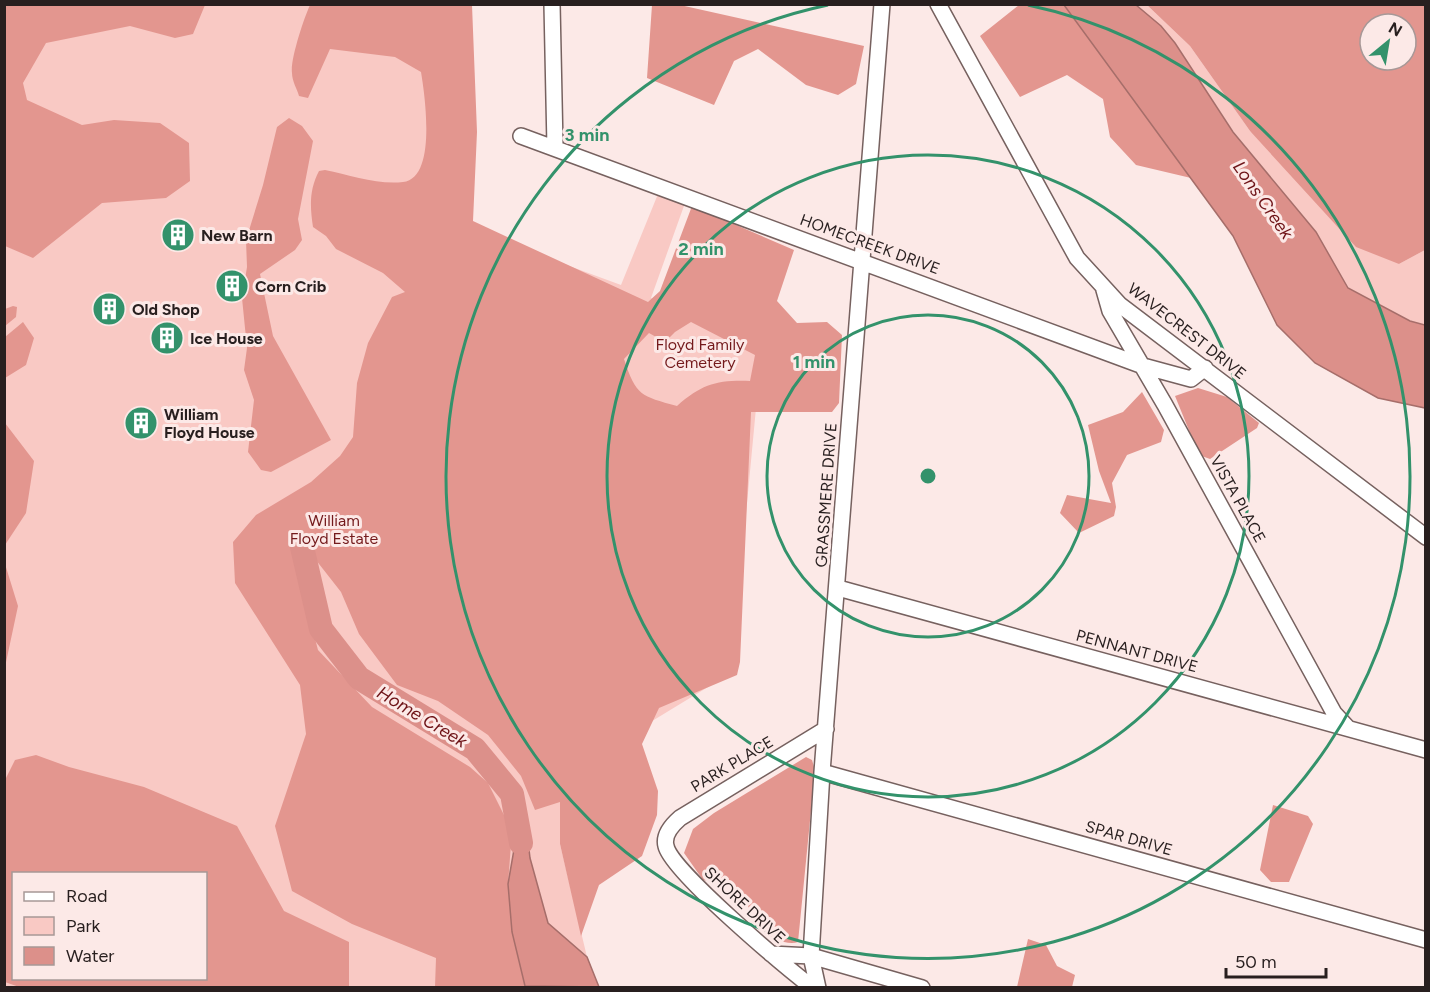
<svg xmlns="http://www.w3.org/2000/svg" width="1430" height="992" font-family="Figtree,sans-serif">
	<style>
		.green { fill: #f9c9c4; fill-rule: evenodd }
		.forest { fill: #e3968f; fill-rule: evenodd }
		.water { fill: #dc908a; stroke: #a66e6a; stroke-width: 1.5 }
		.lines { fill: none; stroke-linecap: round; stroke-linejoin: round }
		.river { stroke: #dc908a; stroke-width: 24 }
		.minor-casing { stroke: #76615f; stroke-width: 18 }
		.minor { stroke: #fff; stroke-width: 15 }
		.ring { fill: none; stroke: #33926b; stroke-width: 3 }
		.labels { text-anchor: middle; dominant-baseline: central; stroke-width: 6; stroke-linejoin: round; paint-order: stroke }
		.poi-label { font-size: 16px; font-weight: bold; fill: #281f1f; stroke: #fce9e7; text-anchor: start }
		.street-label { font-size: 16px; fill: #281f1f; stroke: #fce9e7 }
		.park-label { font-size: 16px; fill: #741a1c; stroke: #fce9e7 }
		.water-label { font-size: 18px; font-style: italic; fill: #6e1317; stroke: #fce9e7 }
		.centre { fill: #33926b; stroke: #fce9e7; stroke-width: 3 }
		.ring-label { font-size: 18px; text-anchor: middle; font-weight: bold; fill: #33926b; stroke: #fce9e7; stroke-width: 6; stroke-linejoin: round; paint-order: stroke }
	</style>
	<rect width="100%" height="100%" fill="#fce9e7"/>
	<path class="green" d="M5,5h452l6,222 158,58 37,-91 27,9 -34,95 110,57 -30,318 -202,123 31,5v43l27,113 -39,-34 -18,-65 -3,-26 -11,-19 -3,42 25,132 -533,1zM14,874h192v104h-192z
		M1136,5h11l43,41 60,85 149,133 26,-14v75l-15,-4 -62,-33 -32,-56 -83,-101 -58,-88 -14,-17z"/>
	<path class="forest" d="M5,4l200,1 -12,29 -18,4 -45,-12 -84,17 -23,40 4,17 55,25 32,-5 46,3 29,20 1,38 -24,17 -64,5 -69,55 -28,-12z
		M310,5h162l5,127 -4,89 175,81 12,-11 32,-85 102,44 -17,51 20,22 30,-1 15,13 -3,68 -7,9h-81l-11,250 -3,13 -78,33 -17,36 16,47 -1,24 -15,41 -43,29 -18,51 -21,-92v-42l-25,8 -14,-34 -33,-41 -50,-34 -41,-16 -38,-51 -18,-42 -29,-37 -17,7 23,88 54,57 98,60 18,16 24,48 -4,53 4,48 14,55h-91l1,-29 -84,-34 -60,-33 -17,-65 31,-92 -6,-49 -65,-102 -2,-41 23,-27 55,-33 29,-26 13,-19 4,-54 11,-40 24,-46 13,-5 -22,-19 -47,-24 -10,-13 -13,-9c-3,-20 -4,-37 6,-56l6,-1c25,5 53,15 78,12 34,-4 22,-86 18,-110l-26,-15 -65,-8 -22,49 -9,-2c-2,-7 -7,-15 -7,-23 -2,-13 12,-55 18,-68zM691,322l64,33 -5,26c-33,-1 -48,3 -73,25 -36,-10 -41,-10 -53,-47l25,-26 16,9 10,-10z
		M652,5h28l184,41 -8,38 -18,11 -32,-10 -48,-36 -24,12 -20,44 -67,-27z
		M1019,5h45l127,173 -55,-13 -26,-28 -7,-38 -36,-24 -47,22 -40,-61z
		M1147,5h278v245l-26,14 -43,-17 -106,-116 -60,-85zM1370,24h36v36h-36z
		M289,118l13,8 11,15 -15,78 4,21 -7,10 -35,24 13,62 58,104 -60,32 -10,-2 -13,-18 6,-52 -10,-30 3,-22 -5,-50 5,-31 -1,-27 17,-55 14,-58z
		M13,306l4,1 -1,10 -11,9v-17z
		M23,322l11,16 -8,27 -21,13v-41z
		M1198,388l29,9 32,26 -2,5 -47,31 -11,-4 -24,-59z
		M1142,392l22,38 -3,12 -34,13 -15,28 4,24 -2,9 -35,17 -19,-20 7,-18 44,8 -12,-32 -11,-46 35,-13z
		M5,423l29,38 -8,52 -21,32z
		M5,564l13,42 -13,61z
		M36,755l33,12 75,20 93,39 47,85 65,31v45l-327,1 -17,-6v-202l10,-20zM14,874h192v104h-192z
		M806,757l6,3 3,10 -17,172c-14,5 -38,-10 -44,-22 -7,-13 -8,-29 -23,-35 -8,-3 -20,-4 -28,-5l-19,-27 9,-24 21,-16z
		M1273,805l35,11 5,8 -24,58h-18l-11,-12z
		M1028,939l18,6 11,21 18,9 -3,12h-55z"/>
	<path class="water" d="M1064,5h72l25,21 14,17 58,89 83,100 32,56 62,33 15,4v83l-47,-10 -63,-35 -38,-38 -44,-89z
		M515,812l12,20 3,26 18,65 39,34 12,30 -74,-1 -13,-54 -4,-48 8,-46z"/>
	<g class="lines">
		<path class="river" d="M302,547l19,82 38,49 116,71 37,45 9,49"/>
		<defs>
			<path id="minor" d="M552,4l3,143
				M938,4l139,254 43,47 306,232
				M521,136l622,230 48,13 14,-11
				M1104,290l6,21 55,94 169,308 13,14
				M838,588l588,162
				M822,772l604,168
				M771,954l40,2 111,32
				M813,988c-26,-20 -142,-117 -147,-142 -3,-11 6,-21 14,-28l146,-89
				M818,988l-7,-32 11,-184 60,-768"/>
		</defs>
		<use href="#minor" class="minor-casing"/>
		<use href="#minor" class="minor"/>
	</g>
	<g class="ring">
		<circle cx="928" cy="476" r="161"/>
		<circle cx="928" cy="476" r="321"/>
		<path d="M1028 5A482 482 0 1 1 828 5"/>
	</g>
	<defs>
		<symbol id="building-disc" viewBox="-11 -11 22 22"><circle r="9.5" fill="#33926b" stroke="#fce9e7"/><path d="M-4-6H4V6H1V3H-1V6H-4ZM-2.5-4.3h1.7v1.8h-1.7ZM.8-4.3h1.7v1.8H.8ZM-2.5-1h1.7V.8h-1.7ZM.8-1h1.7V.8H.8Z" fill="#fff"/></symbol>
	</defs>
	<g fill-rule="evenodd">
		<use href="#building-disc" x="159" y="216" width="38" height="38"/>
		<use href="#building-disc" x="213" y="267" width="38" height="38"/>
		<use href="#building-disc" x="90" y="290" width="38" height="38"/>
		<use href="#building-disc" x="148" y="319" width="38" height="38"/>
		<use href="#building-disc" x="122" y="404" width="38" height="38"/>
	</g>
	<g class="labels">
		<g class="poi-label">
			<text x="201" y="235">New Barn</text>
			<text x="255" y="286">Corn Crib</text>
			<text x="132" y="309">Old Shop</text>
			<text x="190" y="338">Ice House</text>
			<text x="164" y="414">William<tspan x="164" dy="18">Floyd House</tspan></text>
		</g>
		<g class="street-label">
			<text transform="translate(870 244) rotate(20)">HOMECREEK DRIVE</text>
			<text transform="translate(1187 331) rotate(38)">WAVECREST DRIVE</text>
			<text transform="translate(826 495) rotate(-86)">GRASSMERE DRIVE</text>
			<text transform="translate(1238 499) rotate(61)">VISTA PLACE</text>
			<text transform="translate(1137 651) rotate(15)">PENNANT DRIVE</text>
			<text transform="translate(732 764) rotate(-31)">PARK PLACE</text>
			<text transform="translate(1129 838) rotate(16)">SPAR DRIVE</text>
			<text transform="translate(745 905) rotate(43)">SHORE DRIVE</text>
		</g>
		<g class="park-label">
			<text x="700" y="344">Floyd Family<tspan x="700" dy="18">Cemetery</tspan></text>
			<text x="334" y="520">William<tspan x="334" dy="18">Floyd Estate</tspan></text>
		</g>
		<g class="water-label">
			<text transform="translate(1263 200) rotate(55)">Lons Creek</text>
			<text transform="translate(422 717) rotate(31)">Home Creek</text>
		</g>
	</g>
	<circle cx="928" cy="476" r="9" class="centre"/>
	<g class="ring-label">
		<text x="587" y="141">3 min</text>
		<text x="701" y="255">2 min</text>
		<text x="814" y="368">1 min</text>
	</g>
	<rect width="1430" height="992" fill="none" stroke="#281f1f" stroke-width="12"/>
	<rect x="12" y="872" width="195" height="108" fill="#fce9e7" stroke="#a79897" stroke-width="1.5"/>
	<rect x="24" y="892" width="30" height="9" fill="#ffffff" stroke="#a79897" stroke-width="1.5"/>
	<text x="66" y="902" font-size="18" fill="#281f1f">Road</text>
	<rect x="24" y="917" width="30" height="18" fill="#f9c9c4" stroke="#a79897" stroke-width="1.5"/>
	<text x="66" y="932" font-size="18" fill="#281f1f">Park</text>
	<rect x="24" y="947" width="30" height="18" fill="#dc908a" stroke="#a79897" stroke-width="1.5"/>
	<text x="66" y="962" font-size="18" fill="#281f1f">Water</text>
	<g transform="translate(1388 42) rotate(30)"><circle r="28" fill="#fce9e7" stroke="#a79897" stroke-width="1.5"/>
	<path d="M0-4.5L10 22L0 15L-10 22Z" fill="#33926b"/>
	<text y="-9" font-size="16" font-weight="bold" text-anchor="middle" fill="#281f1f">N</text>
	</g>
	<path d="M1226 968v9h100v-9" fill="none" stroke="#281f1f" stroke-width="3"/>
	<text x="1235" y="968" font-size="18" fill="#281f1f" stroke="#fce9e7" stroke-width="4.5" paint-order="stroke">50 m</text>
</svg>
